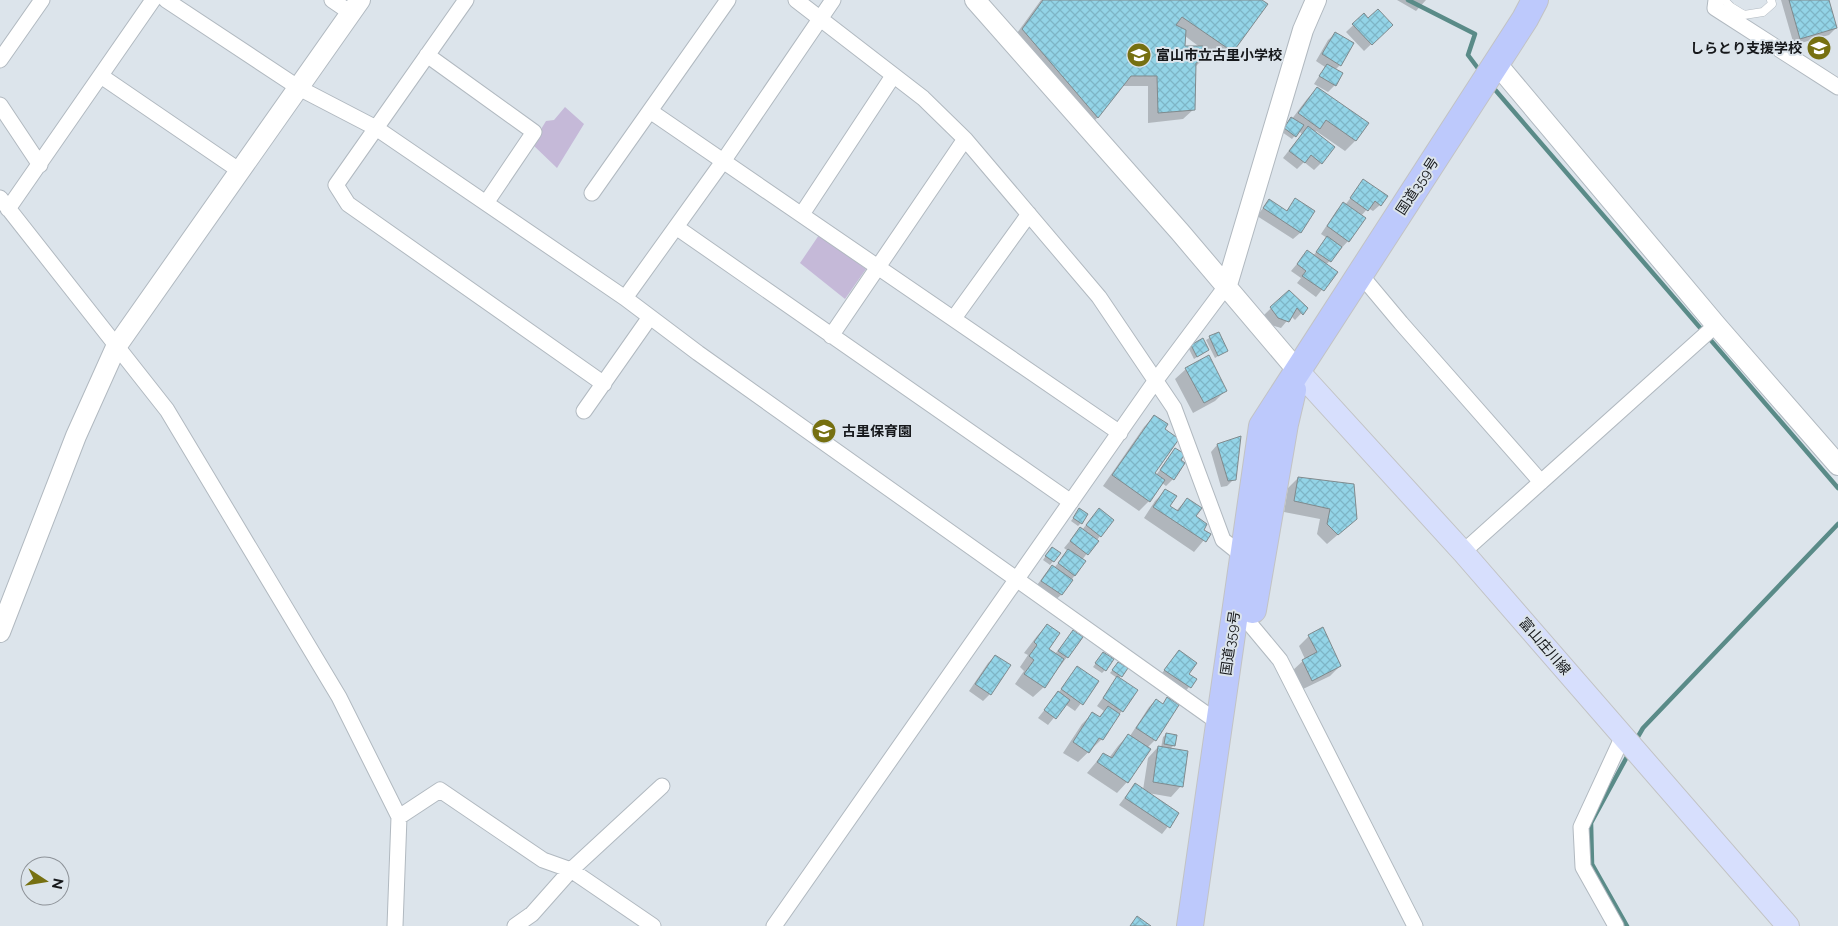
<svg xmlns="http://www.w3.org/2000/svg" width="1838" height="926" font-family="Raleway,'Noto Sans JP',sans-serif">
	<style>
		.park { fill: #c5b9d8 }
		.shadow { fill: #0003; fill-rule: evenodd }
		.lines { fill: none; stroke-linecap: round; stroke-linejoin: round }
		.stream { stroke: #5a8b88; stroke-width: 4.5 }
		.building { fill: url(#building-cross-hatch); stroke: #808a8d }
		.lane-casing { stroke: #b1b9c0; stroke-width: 9 }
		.street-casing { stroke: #b1b9c0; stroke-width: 17 }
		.secondary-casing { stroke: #b1b9c0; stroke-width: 22 }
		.primary-casing { stroke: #c2c3c4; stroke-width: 24 }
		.highway-casing { stroke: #c2c3c4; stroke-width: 28 }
		.lane { stroke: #fff; stroke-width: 8 }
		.street { stroke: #fff; stroke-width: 15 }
		.secondary { stroke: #fff; stroke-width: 20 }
		.primary { stroke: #d7dffd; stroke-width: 22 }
		.highway { stroke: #bdc9fc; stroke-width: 26 }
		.labels { text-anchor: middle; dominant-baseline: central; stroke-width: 4; stroke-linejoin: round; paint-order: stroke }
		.poi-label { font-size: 14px; font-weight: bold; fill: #16181b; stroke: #dce4eb; text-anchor: start }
		.street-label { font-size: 14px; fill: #16181b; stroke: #dce4eb }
	</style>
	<defs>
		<pattern id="building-cross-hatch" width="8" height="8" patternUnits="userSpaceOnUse" patternTransform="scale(1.25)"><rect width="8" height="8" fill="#93d4e7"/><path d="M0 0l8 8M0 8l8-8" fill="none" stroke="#7eb5c6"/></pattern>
	</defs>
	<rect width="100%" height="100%" fill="#dce4eb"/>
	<path class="park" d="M565,107l19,17 -27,44 -25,-24 14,-23 8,-1z
		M819,235l47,34 -21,30 -45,-36z"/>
	<path class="shadow" d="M1041,0h219l-28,51 -11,10 -19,-13v12l-8,8v41l-11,10 -35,4v-37h-26l-25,32 -10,10 -75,-88zM1185,36l16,12 -17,-1z
		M1397,0h29l-10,11z
		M1781,0h47l8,28 -7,7 -35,10z
		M1364,15l4,5 23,5 -27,26 -18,-19z
		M1335,34l5,31 -5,5 7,4 -7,11 -7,7 -14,-8 11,-17 -9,-6 12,-21z
		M1317,88l50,36 -12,17 -10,10 -29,-20 -2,2 7,30 -7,7 -10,-8 -7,7 -14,-11 19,-24 -3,-3 -7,8 -10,-7 25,-33z
		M1364,181l16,24 -7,6 -5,-3 -7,8 3,2 -16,23 -22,24 10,7 -20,25 -19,-14 4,-5 -10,-7 16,-19 6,4 14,-18 -6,-4 16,-24 8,-5z
		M1269,200l17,11 9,-11 19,11 -14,22 -7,6 -36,-23z
		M1289,291l17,17 -11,12 -4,-4 -10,12 -10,-3 -7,-10z
		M1218,333l8,18 -11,7 -9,-18z
		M1192,346l16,4 -14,9 -5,-10z
		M1186,369l40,21 -11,11 -22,12 -18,-34z
		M1154,416l-1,57 3,2 19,-25 -2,29 -7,7 -4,-3 -13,18 -10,10 -36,-25 41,-59z
		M1217,445l17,34 -7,7 -6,1 -10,-35z
		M1298,478l58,41 -29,25 -10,-10 3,-15 -36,-7 4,-24z
		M1165,491l3,15 8,5 11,-12 7,18 8,13 7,4 -15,18 -50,-34 11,-17z
		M1077,513l4,10 -3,3 -7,-5z
		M1093,516l7,20 -18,24 -7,15 -14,20 -7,6 -19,-13 10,-14 7,-7 2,1 14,-17 -4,-3 10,-12 6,-7 2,1z
		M1049,551l10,2 -9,12 -7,-5z
		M1047,625v24l8,5 18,-22 -6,25 -23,30 -11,10 -18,-13 9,-13 -4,-4 8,-12 -4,-2 13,-17z
		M1309,636l31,30 -10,10 -29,14 -9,-19 13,-12 -6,-13z
		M1179,651l8,23 8,6 -12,14 -24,-17z
		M995,656l-5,38 -7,7 -14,-10 19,-28z
		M1101,656l4,14 -3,3 -9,-6z
		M1118,663l3,13 -3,2 18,13 -34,48 -24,23 -15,-9 19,-29 10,-10 6,4 6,-7 -7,-5 20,-28 -7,-5z
		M1078,668l19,14 -22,29 -10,-7 -17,21 -10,-7z
		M1168,699l-13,41 -8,8 -20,34 -10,11 -30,-20 16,-19 6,4 9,-12 10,-11 2,1 19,-29 7,-7 6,5z
		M1166,734l8,11 -4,4 11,37 -10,11 -23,-4 30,21 -16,20 -43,-29 16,-21 8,6 5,-32 10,-11 3,1 2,-11z"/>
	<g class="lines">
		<path class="stream" d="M1408,0l67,34 -7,21 12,16
			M1491,85l347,403
			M1636,740l7,-12 195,-204
			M1627,926l-35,-62 -1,-41 38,-70"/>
	</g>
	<path class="building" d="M1043,0h219l6,4 -35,48 -51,-35 -6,8 10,5 -1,16h18v15l-7,2 -1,47 -37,3 -1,-37h-26l-33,42 -76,-89z
		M1789,0h40l8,28 -37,11z
		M1378,9l15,16 -21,20 -20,-21 12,-11 4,5z
		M1335,32l19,11 -13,23 -19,-12z
		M1327,64l16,9 -7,13 -17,-10z
		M1317,87l52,36 -13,18 -30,-21 -6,9 -22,-16z
		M1291,117l13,8 -8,12 -12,-9z
		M1308,126l27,21 -13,17 -11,-9 -6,8 -16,-12z
		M1363,179l25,17 -7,10 -6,-5 -7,10 -18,-13z
		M1295,198l20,13 -14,22 -38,-25 6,-9 18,12z
		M1343,202l23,16 -17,24 -22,-16z
		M1327,236l15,11 -11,15 -15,-10z
		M1307,250l31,22 -14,19 -22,-15 4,-5 -9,-7z
		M1289,290l19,18 -5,7 -6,-7 -8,14 -11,-4 -8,-11z
		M1219,332l9,19 -10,5 -9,-20z
		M1203,338l6,12 -12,7 -6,-12z
		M1209,355l18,36 -23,12 -19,-35z
		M1154,415l14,9 -3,5 14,10 -24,34 10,7 -15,22 -38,-27z
		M1241,436l-5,44 -8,1 -11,-37z
		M1175,448l10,6 -4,6 4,3 -11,17 -14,-10z
		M1298,477l56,7 3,35 -19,16 -11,-11 3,-15 -36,-8z
		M1165,489l12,7 -7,10 8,5 9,-13 15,10 -6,8 11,8 -3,6 7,4 -5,8 -53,-35z
		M1079,508l9,6 -6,10 -9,-6z
		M1099,508l15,12 -13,17 -15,-12z
		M1080,527l19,14 -11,14 -18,-14z
		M1052,547l9,6 -7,9 -9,-6z
		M1068,549l18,12 -11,15 -17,-13z
		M1052,565l21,15 -11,15 -21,-14z
		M1047,624l13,9 -11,16 15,10 -19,29 -21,-14 10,-14 -5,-4 8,-11 -3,-3z
		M1323,627l18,39 -29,15 -10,-21 15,-8 -9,-17z
		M1073,630l10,7 -15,21 -10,-7z
		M1179,650l18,13 -8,11 8,5 -6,9 -27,-18z
		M1103,652l11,7 -8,12 -11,-8z
		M995,655l16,10 -20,30 -16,-11z
		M1118,662l10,6 -6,9 -10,-7z
		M1077,666l22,15 -16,24 -22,-16z
		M1117,676l21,14 -15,22 -20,-14z
		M1058,691l12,9 -14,19 -12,-9z
		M1167,697l12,8 -23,36 -20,-13 20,-29 7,5z
		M1108,706l12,8 -17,26 -4,-2 -10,15 -16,-11 19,-30 8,5z
		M1166,733l11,2 -2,11 -11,-2z
		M1128,734l23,15 -23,34 -31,-21 6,-9 9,5z
		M1158,746l30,5 -5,36 -30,-5z
		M1135,783l44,30 -9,15 -45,-30z
		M1137,916l14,10h-21z"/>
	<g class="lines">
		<defs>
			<path id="lane" d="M1724,0l7,7 13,8 19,-3 9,-8 -1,-4"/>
			<path id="street" d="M166,0l133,88 77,40 249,170 73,55 521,370
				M332,0l19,13
				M466,0l-130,185 12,19 256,180
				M796,0l127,98 42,41 134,158 75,111 49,132 20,16
				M1716,0l-1,8 123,79
				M427,55l107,77 -48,71
				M0,60l42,-60
				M101,76l139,95
				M0,105l40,60
				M650,111l470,322
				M592,193l136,-193
				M0,198l167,212 172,287 60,120 -4,109
				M8,209l145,-209
				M802,214l91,-138
				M676,227l395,275
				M1360,274l41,49 140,159
				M625,298l99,-138 109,-160
				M954,318l75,-104
				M831,336l134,-197
				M584,411l66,-94
				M1463,552l253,-227
				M1250,624l30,36 135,266
				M399,817l41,-27 103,70 28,10 82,56
				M515,926l17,-12 39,-44 91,-84
				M774,926l382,-546 71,-95
				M1616,926l-33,-59 -2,-40 42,-91"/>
			<path id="secondary" d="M975,0l205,232 117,138
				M1496,63l220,262 122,140
				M1227,285l76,-255 13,-30
				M0,632l76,-196 40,-89 244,-347"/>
			<path id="primary" d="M1297,370l166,182 325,374"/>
			<path id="highway" d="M1253,610l32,-186 8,-34
				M1190,926l72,-500 263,-407 10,-19"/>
		</defs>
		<use href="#lane" class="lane-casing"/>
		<use href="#street" class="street-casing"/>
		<use href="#secondary" class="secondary-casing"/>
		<use href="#primary" class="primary-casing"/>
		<use href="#highway" class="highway-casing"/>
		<use href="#lane" class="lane"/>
		<use href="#street" class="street"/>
		<use href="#secondary" class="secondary"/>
		<use href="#primary" class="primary"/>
		<use href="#highway" class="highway"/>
	</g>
	<defs>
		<symbol id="school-disc" viewBox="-11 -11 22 22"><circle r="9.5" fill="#767011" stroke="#dce4eb"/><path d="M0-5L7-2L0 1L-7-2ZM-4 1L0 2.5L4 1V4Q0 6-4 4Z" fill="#fff"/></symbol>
	</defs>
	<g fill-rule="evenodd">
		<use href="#school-disc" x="1805" y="34" width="28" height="28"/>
		<use href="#school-disc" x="1125" y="41" width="28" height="28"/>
		<use href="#school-disc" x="810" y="417" width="28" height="28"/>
	</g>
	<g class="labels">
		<g class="poi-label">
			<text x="1802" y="48" text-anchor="end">しらとり支援学校</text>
			<text x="1156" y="55">富山市立古里小学校</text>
			<text x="842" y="431">古里保育園</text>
		</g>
		<g class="street-label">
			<text transform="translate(1417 186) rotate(-57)">国道359号</text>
			<text transform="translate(1230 643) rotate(-82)">国道359号</text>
			<text transform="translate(1545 646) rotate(49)">富山庄川線</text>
		</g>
	</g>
	<g transform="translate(45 881) rotate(102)"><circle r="24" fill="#dce4eb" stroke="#8d9298"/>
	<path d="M0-4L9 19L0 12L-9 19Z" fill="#767011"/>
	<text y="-8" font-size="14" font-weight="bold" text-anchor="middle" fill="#16181b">N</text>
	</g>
</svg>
